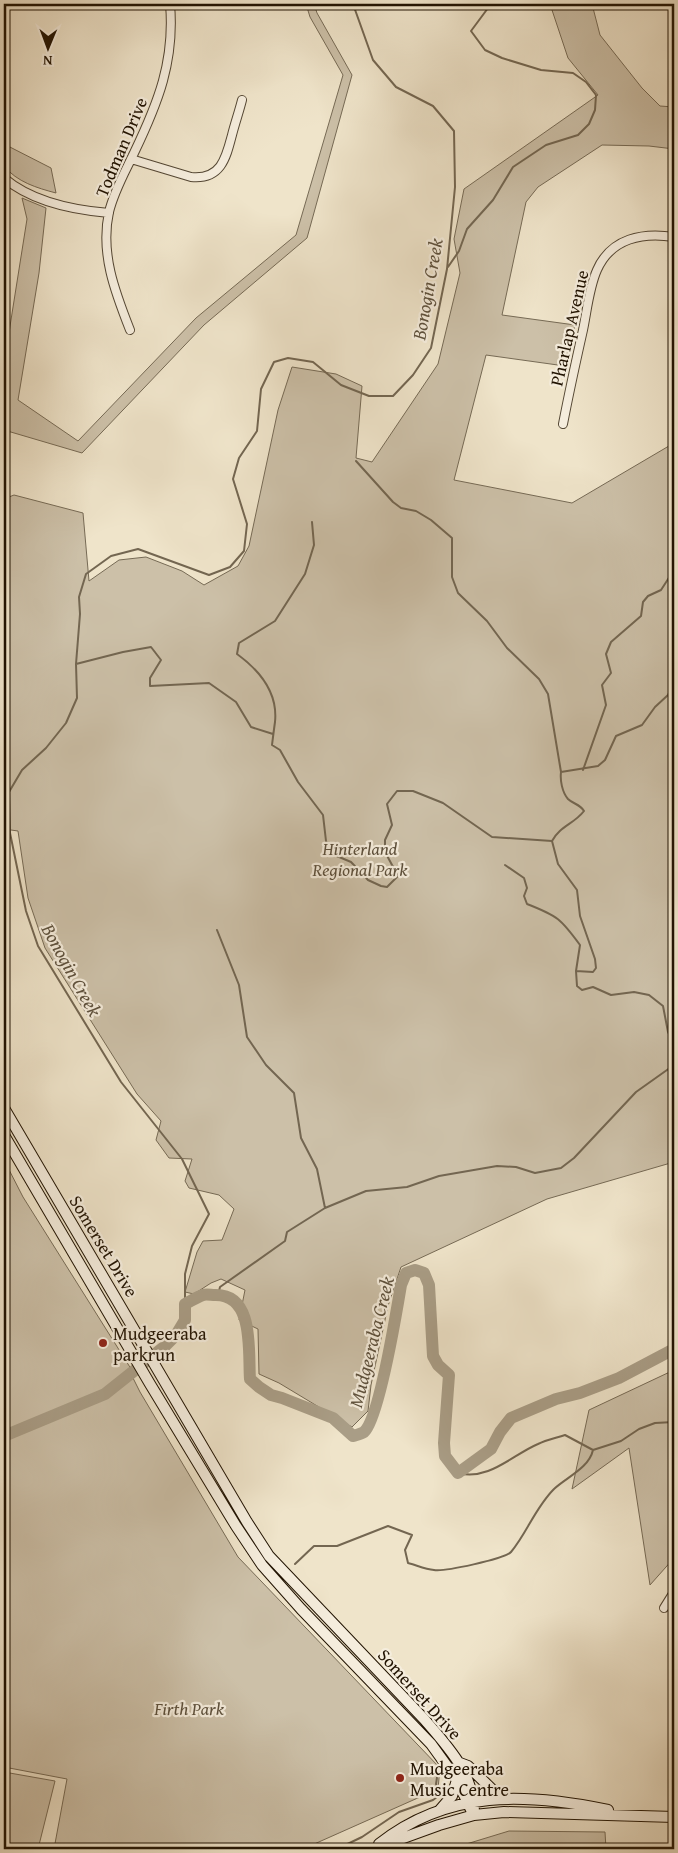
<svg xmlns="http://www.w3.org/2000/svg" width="678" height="1853" font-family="'Gentium Book Plus',serif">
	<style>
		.green { fill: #ccc0a8; stroke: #766a55 }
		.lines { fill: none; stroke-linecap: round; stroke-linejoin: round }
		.stream { stroke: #736651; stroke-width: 2 }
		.river { stroke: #a99d86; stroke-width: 12 }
		.street-casing { stroke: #544734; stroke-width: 10 }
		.secondary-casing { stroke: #211302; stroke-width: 12 }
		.street { stroke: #f5eddd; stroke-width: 8 }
		.secondary { stroke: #f5eddd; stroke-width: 10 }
		.poi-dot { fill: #8f2418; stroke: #f5eddd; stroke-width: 2 }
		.labels { text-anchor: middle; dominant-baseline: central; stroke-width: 4.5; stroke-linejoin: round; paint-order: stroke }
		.street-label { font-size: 18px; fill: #211302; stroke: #f5eddd }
		.park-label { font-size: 18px; font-style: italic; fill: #5d503c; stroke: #f5eddd }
		.poi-label { font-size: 18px; fill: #211302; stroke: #f5eddd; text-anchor: start }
		.water-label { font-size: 19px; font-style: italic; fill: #5e513d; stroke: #f5eddd }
	</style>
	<rect width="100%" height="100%" fill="#efe4ca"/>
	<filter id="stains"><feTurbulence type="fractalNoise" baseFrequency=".004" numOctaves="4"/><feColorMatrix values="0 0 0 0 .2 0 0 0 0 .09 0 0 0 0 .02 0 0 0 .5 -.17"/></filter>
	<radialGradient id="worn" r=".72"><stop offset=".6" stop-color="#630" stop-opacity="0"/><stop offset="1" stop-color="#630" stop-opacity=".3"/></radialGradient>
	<path class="green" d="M306,4h8l3,9 35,62 -45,163 -103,87 -122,128 -78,-23v-66l23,-145 -5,-21 24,10 -7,65 -21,127 60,41 118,-123 100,-83 47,-160 -33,-58z
		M550,4h42l8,31 42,53 18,18 14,1v42l-25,-3 -47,-1 -64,42 -12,15 -24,113 73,10 -10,41 -79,-11 -32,125 118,23 102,-60v719l-127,37 -146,68 -13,39 -17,79 -3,26 -16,16 -73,-44 -20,-9 -1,-45 -19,-9 6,-30 -24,-11 -10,4 -17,11 -9,-2 12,-40 6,-11 19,-1 12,-31 -15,-14 -30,-7 -4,-7 7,-22 -23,-1 -13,-18 5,-19 -24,-27 -92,-146 -17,-50 -10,-67 -14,-2v-205l4,1 -4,-47v-79l10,-4 69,18 6,68 30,-21 27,-3 36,14 22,14 34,-19 11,-20 29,-136 14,-43 44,7 26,12 -6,72 16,4 66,-98 22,-91 -6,-34 10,-50 134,-94 -30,-37z
		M4,144l47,24 5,25c-19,-5 -39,-11 -52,-27z
		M4,1160l19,37 110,175 -2,2 9,18 98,165 202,211 -2,21 -135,60h-249l13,-70 -63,-12z
		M674,1370v188l-24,27 -21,-137 -57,41 17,-79z
		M4,1772l51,9 -17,68h-34z
		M509,1831l96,1 1,17h-156z"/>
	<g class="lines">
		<path class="stream" d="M448,267l11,-16 8,-22 26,-29 20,-33 33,-22 32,-10 11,-11 6,-14 1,-15 -10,-13 -13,-9 -32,-3 -39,-12 -17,-8 -14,-19 20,-27
			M356,461l37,41 8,6 15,3 15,9 21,18v39l6,16 29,28 20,27 32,31 9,15 13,78c-1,8 1,20 7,27 5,5 12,5 16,12 -10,13 -24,15 -32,30l6,23 19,26 3,26 15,43 1,9 -3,4 -17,-1
			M312,522l2,23 -9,29 -30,47 -36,22 -2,11c22,16 41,39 38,68 -1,7 -2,15 -3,23l8,5 18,32 25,33 3,26 6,13 19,8 17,18 13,6 6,1 11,-11 -13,-24v-12l7,-15 -5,-21 10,-13h16l30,12 49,34 60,4
			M76,664l47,-12 28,-5 10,13 -11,18v8l59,-3 27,19 15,25 22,7
			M583,770l23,-65 -4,-20 9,-12 -5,-19 5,-12 30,-26 2,-14 5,-6 13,-6 11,-17h2
			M561,772l37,-6 7,-6 11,-24 26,-11 13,-18 13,-12 6,-12
			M505,865l19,13 3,10 -3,8 3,8c31,12 34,15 53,41l-4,26 1,15 5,4 11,-3 18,8 23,-3 15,3 14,11 5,26 6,12
			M217,930l22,55 8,52 19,28 28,28 7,45 16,31 8,39
			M218,1295l2,-8 65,-46 2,-9 38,-24 41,-17 41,-4 32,-11 58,-10 19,1 19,6 26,-5 13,-10 62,-66 38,-27
			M185,1304v-30l7,-28 17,-32 -27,-55 -61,-77 -83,-136 -12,-35 -16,-78 -1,-41 13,-22 24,-22 20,-25 11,-25 -1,-34 4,-50 -1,-17 7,-23 25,-18 27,-7 71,26 21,-8 14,-16 3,-27 -14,-45 6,-21 18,-27 4,-42 13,-27 14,-4 25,4 28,23 28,11h24l20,-21 18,-27 16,-79 8,-82 -1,-56 -21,-25 -37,-19 -23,-27 -20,-56
			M458,1473c31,8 54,-18 80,-29 8,-4 18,-6 27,-9l28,15 28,-9 18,-12 16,-6 19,-1
			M295,1564l19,-18h23l51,-20 24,9 -7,15 3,13c8,2 17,6 26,7 9,2 71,-11 77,-18 16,-19 24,-44 43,-63 13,-12 35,-21 39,-39
			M438,1771l-2,13 3,9
			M337,1849l25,-12 37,-25 34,-12 4,-3 8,-12"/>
		<path class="river" d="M4,1436l101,-42 59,-47 12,-12 9,-15v-16c6,-3 12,-7 18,-9 3,-1 8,0 12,0 40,-1 33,57 35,84l9,8 12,8 11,3 51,20 20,18c3,-1 8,-2 11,-4 15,-13 33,-123 37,-147l5,-12 9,-3 9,3 5,12 4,71 5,9 11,10 -5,68 1,13 13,17 33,-24 9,-17 11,-14 45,-19 24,-6 39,-15 55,-29"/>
		<defs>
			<path id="street" d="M131,159l60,18c30,3 35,-19 41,-42 3,-12 7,-23 10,-35
				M4,178c27,23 69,32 105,35
				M130,330c-15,-38 -30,-77 -21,-118 5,-21 16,-40 25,-59 24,-50 41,-92 36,-149
				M563,424c6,-31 13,-63 20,-94 4,-19 6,-42 14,-60 14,-32 46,-38 77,-33
				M664,1608l10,-16"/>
			<path id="secondary" d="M4,1108l243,414 22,34 155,163c25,29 51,56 50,96
				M4,1135l146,249 86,142 26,39 39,44 130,135 26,36 15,32
				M460,1763l8,3 34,33
				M439,1811l13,-15 5,-16
				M379,1844c70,-55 147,-51 229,-34
				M373,1849l66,-24 35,-10 30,-3 170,5"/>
		</defs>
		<use href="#street" class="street-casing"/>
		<use href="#secondary" class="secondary-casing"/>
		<use href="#street" class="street"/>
		<use href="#secondary" class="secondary"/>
	</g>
	<g class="poi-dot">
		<circle cx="103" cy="1343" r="5"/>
		<circle cx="400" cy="1778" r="5"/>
	</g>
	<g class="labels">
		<g class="street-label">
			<text transform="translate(121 147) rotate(-67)">Todman Drive</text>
			<text transform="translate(569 328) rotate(-77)">Pharlap Avenue</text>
			<text transform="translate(104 1246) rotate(59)">Somerset Drive</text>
			<text transform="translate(420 1694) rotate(48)">Somerset Drive</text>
		</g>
		<g class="park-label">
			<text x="360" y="848">Hinterland<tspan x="360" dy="21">Regional Park</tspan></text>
			<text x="189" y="1708">Firth Park</text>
		</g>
		<g class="poi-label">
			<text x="113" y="1333">Mudgeeraba<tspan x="113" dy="21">parkrun</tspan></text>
			<text x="410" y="1768">Mudgeeraba<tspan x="410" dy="21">Music Centre</tspan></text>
		</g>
		<g class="water-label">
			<text transform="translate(427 289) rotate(-80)">Bonogin Creek</text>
			<text transform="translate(72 970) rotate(61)">Bonogin Creek</text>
			<text transform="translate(371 1342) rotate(-76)">Mudgeeraba Creek</text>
		</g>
	</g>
	<rect width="678" height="1853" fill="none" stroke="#efe4ca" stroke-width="20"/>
	<rect x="5" y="5" width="668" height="1843" fill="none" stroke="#211302" stroke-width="2.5"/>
	<rect x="10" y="10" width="658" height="1833" fill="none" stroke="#211302"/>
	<g transform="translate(48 48) rotate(181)" stroke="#f5eddd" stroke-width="4" paint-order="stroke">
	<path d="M0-4L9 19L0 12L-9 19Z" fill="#211302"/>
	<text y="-8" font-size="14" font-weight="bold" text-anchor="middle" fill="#211302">N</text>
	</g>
	<rect width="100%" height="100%" filter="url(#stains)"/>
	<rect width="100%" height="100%" fill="url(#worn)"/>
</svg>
